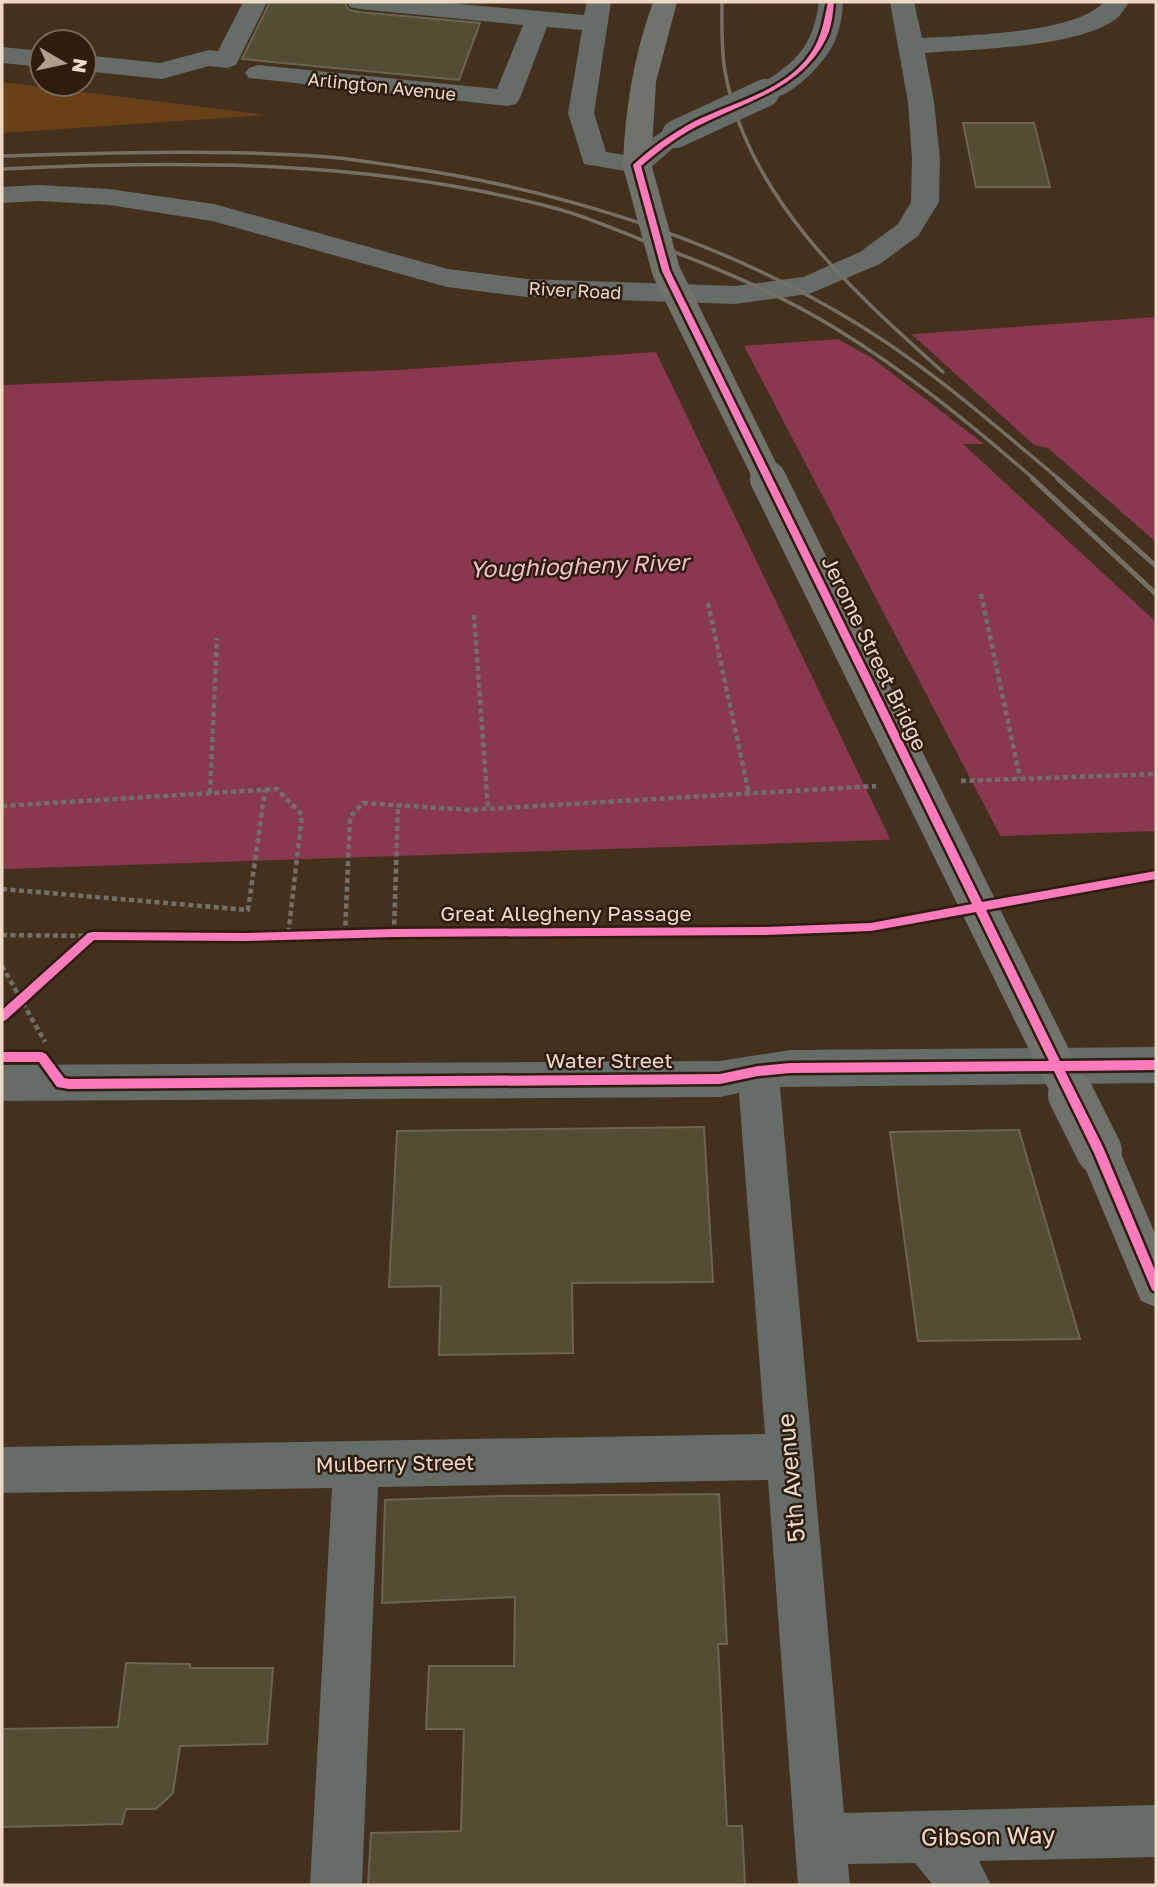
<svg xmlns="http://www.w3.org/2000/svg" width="1158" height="1887" font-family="'Golos Text',sans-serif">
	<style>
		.green { fill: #694015 }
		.water { fill: #89384f }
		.pier { fill: #43301d }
		.building { fill: #524d33; stroke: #6b6554; stroke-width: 2 }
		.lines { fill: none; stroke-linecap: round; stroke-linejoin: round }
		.path { stroke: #72706a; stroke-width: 4.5; stroke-dasharray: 5 3.5; stroke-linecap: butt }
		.minor { fill: #666c67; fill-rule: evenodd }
		.major { fill: #6f736c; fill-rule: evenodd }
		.rail-far1 { stroke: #757066; stroke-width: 3.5 }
		.rail { stroke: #757066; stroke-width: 5 }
		.minor-bridge { stroke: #666c67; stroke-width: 28 }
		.major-bridge-far2 { stroke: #6f736c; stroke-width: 28 }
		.major-bridge-far1 { stroke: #6f736c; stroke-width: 36 }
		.major-bridge { stroke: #6f736c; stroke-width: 46 }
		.cycleway-casing { stroke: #2c1d0f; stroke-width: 5 }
		.cycleway { fill: #fd7abc; fill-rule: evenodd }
		.labels { text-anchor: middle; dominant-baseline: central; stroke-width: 5; stroke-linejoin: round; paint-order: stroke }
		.far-street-label { font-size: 18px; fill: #eed9c7; stroke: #2c1d0f }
		.street-label { font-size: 21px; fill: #eed9c7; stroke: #2c1d0f }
		.water-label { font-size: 23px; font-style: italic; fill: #f3c0cc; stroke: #2c1d0f }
		.near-street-label { font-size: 24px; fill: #eed9c7; stroke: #2c1d0f }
	</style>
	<rect width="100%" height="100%" fill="#43301d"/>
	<path class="green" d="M2,82l264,33 -264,18z"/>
	<path class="water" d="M1156,317v514l-1154,38v-484l396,-15z"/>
	<path class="pier" d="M908,331l126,114 14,3 108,94v80l-193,-178h21l-112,-86 -40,-22z
		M742,342l260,497 -110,4 -238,-495z"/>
	<path class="building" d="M270,2h74l5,8 10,2 121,11 -21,57 -217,-21z
		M963,123h71l16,64h-74z
		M704,1127l9,155 -141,1 1,70 -134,2 2,-69 -52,1 8,-156z
		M1019,1130l61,209 -162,2 -28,-209z
		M719,1494l8,150h-9l9,182h15l3,59h-377l3,-52 90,-2 3,-102h-38l3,-63h85l1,-69 -133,6 3,-103 114,-4z
		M126,1663l64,1v4h83l-6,76 -87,2 -7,47 -17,16h-30l-4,15 -120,3v-98l116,-2z"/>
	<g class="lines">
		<path class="path" d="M981,594l39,184
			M708,603l41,191
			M474,615l14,194
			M961,781l195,-7
			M210,793l7,-155
			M2,806l275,-17 25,26 -14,121
			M2,889l246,21 17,-120
			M394,933l4,-128
			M345,934l5,-117 13,-14 108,7 405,-24
			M2,935l90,1
			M2,966l43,76"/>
		<path class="minor" d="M243,2h24l-31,63 -9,3 -18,-2 -47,13 -78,-8v-16l76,8 49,-13 9,1z
			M347,2h90l147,13 3,-13h24l-17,111 12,39 26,4c16,-13 32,-33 53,-28l4,6 -42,37 -10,2 -53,-9 -16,-51 14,-83 -35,-3 -27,71 -4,6 -9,2 -258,-28 -4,-5 4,-5 9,-3 239,24 26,-64 -164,-16 -9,-2z
			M819,2h24c-1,15 -3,29 -10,43 -13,23 -48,61 -77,54l-4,-6 4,-6c39,-24 56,-38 63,-85z
			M890,2h24l8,36c43,-3 153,-4 182,-36h25c-4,6 -8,13 -13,17 -40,29 -142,30 -191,34l9,49 6,57 -1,43 -21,34 -38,28 -71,30 -74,10 -208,-7 -80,-10 -235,-66 -103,-16 -70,-4 -37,2v-16l37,-2 70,4 105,15 234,65 79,10 208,7 68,-9 57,-25 38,-28 13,-22 1,-43 -4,-57z
			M2,47l40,4v16l-40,-4z
			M1156,1047v36l-376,4 64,726 312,-8v52l-177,4 12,24h-58l-18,-22 -67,1 2,21h-52l-30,-405 -390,7 -16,398h-52l22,-397 -330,5v-46l763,-13 -26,-341 -19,4 -718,4v-36l718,-4 70,-11z"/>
		<path class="major" d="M653,2h24l-21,80 -5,83 -4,6 -10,2 -10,-2 -4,-6c2,-57 11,-110 30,-163z
			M1099,1132l15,5 42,99v71l-15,-6 -63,-150 6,-14z"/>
		<path class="rail-far1" d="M722,2c0,23 -1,46 3,69 22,127 128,220 218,301
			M2,156c109,-3 218,-7 327,1 23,2 46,6 68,9 155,22 314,70 449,151 78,46 145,105 214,163
			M2,169c186,-9 374,-9 556,40 29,8 56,20 84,31 66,24 132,51 193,88 72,44 137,97 200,152"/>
		<path class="rail" d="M1033,479l123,115
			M1058,479l98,87"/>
		<path class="minor-bridge" d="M676,134l89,-41"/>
		<path class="major-bridge-far2" d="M637,165l29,106 103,209"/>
		<path class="major-bridge-far1" d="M768,479l304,617"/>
		<path class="major-bridge" d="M1071,1095l28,56"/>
		<defs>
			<path id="cycleway" d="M828,2h6c-1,10 -2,22 -6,32 -22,52 -78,66 -124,89 -24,11 -43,26 -63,43l29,105 312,631 174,-31v8l-170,31 74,151 96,-1v10l-91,1 38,76 53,126v19l-4,-2 -58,-137 -40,-82 -264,2 -32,3 -38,8 -651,5 -12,-2 -18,-25h-37v-10h40l4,2 18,24 5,1 651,-5 38,-8 32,-3 259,-2 -73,-149 -105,19 -106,4 -371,2 -149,4 -151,-1 -88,80 -4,2v-12l86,-77 4,-1 153,1 149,-4 371,-2 106,-4 101,-19 -310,-633 -29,-106c19,-18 40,-32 62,-44 38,-19 91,-30 116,-68 11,-16 13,-33 17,-51z"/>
		</defs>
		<use href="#cycleway" class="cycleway-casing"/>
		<use href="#cycleway" class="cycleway"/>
	</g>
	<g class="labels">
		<g class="far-street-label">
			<text transform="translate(382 86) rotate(6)">Arlington Avenue</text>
			<text transform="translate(575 290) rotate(3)">River Road</text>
		</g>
		<g class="street-label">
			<text transform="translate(875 653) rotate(64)">Jerome Street Bridge</text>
			<text x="566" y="913">Great Allegheny Passage</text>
			<text x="609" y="1060">Water Street</text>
			<text transform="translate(395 1463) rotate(-1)">Mulberry Street</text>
		</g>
		<g class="water-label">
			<text transform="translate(579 565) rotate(-2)">Youghiogheny River</text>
		</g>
		<g class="near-street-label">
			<text transform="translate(790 1478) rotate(-95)">5th Avenue</text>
			<text transform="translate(988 1835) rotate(-1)">Gibson Way</text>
		</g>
	</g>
	<rect width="1158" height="1887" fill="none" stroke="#eed9c7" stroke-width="7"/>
	<g transform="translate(63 63) rotate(99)"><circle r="33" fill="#2c1d0f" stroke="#7a6859" stroke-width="2"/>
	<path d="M0-5L12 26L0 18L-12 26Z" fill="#b29e8c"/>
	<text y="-10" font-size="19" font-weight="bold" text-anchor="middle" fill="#eed9c7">N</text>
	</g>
</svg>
